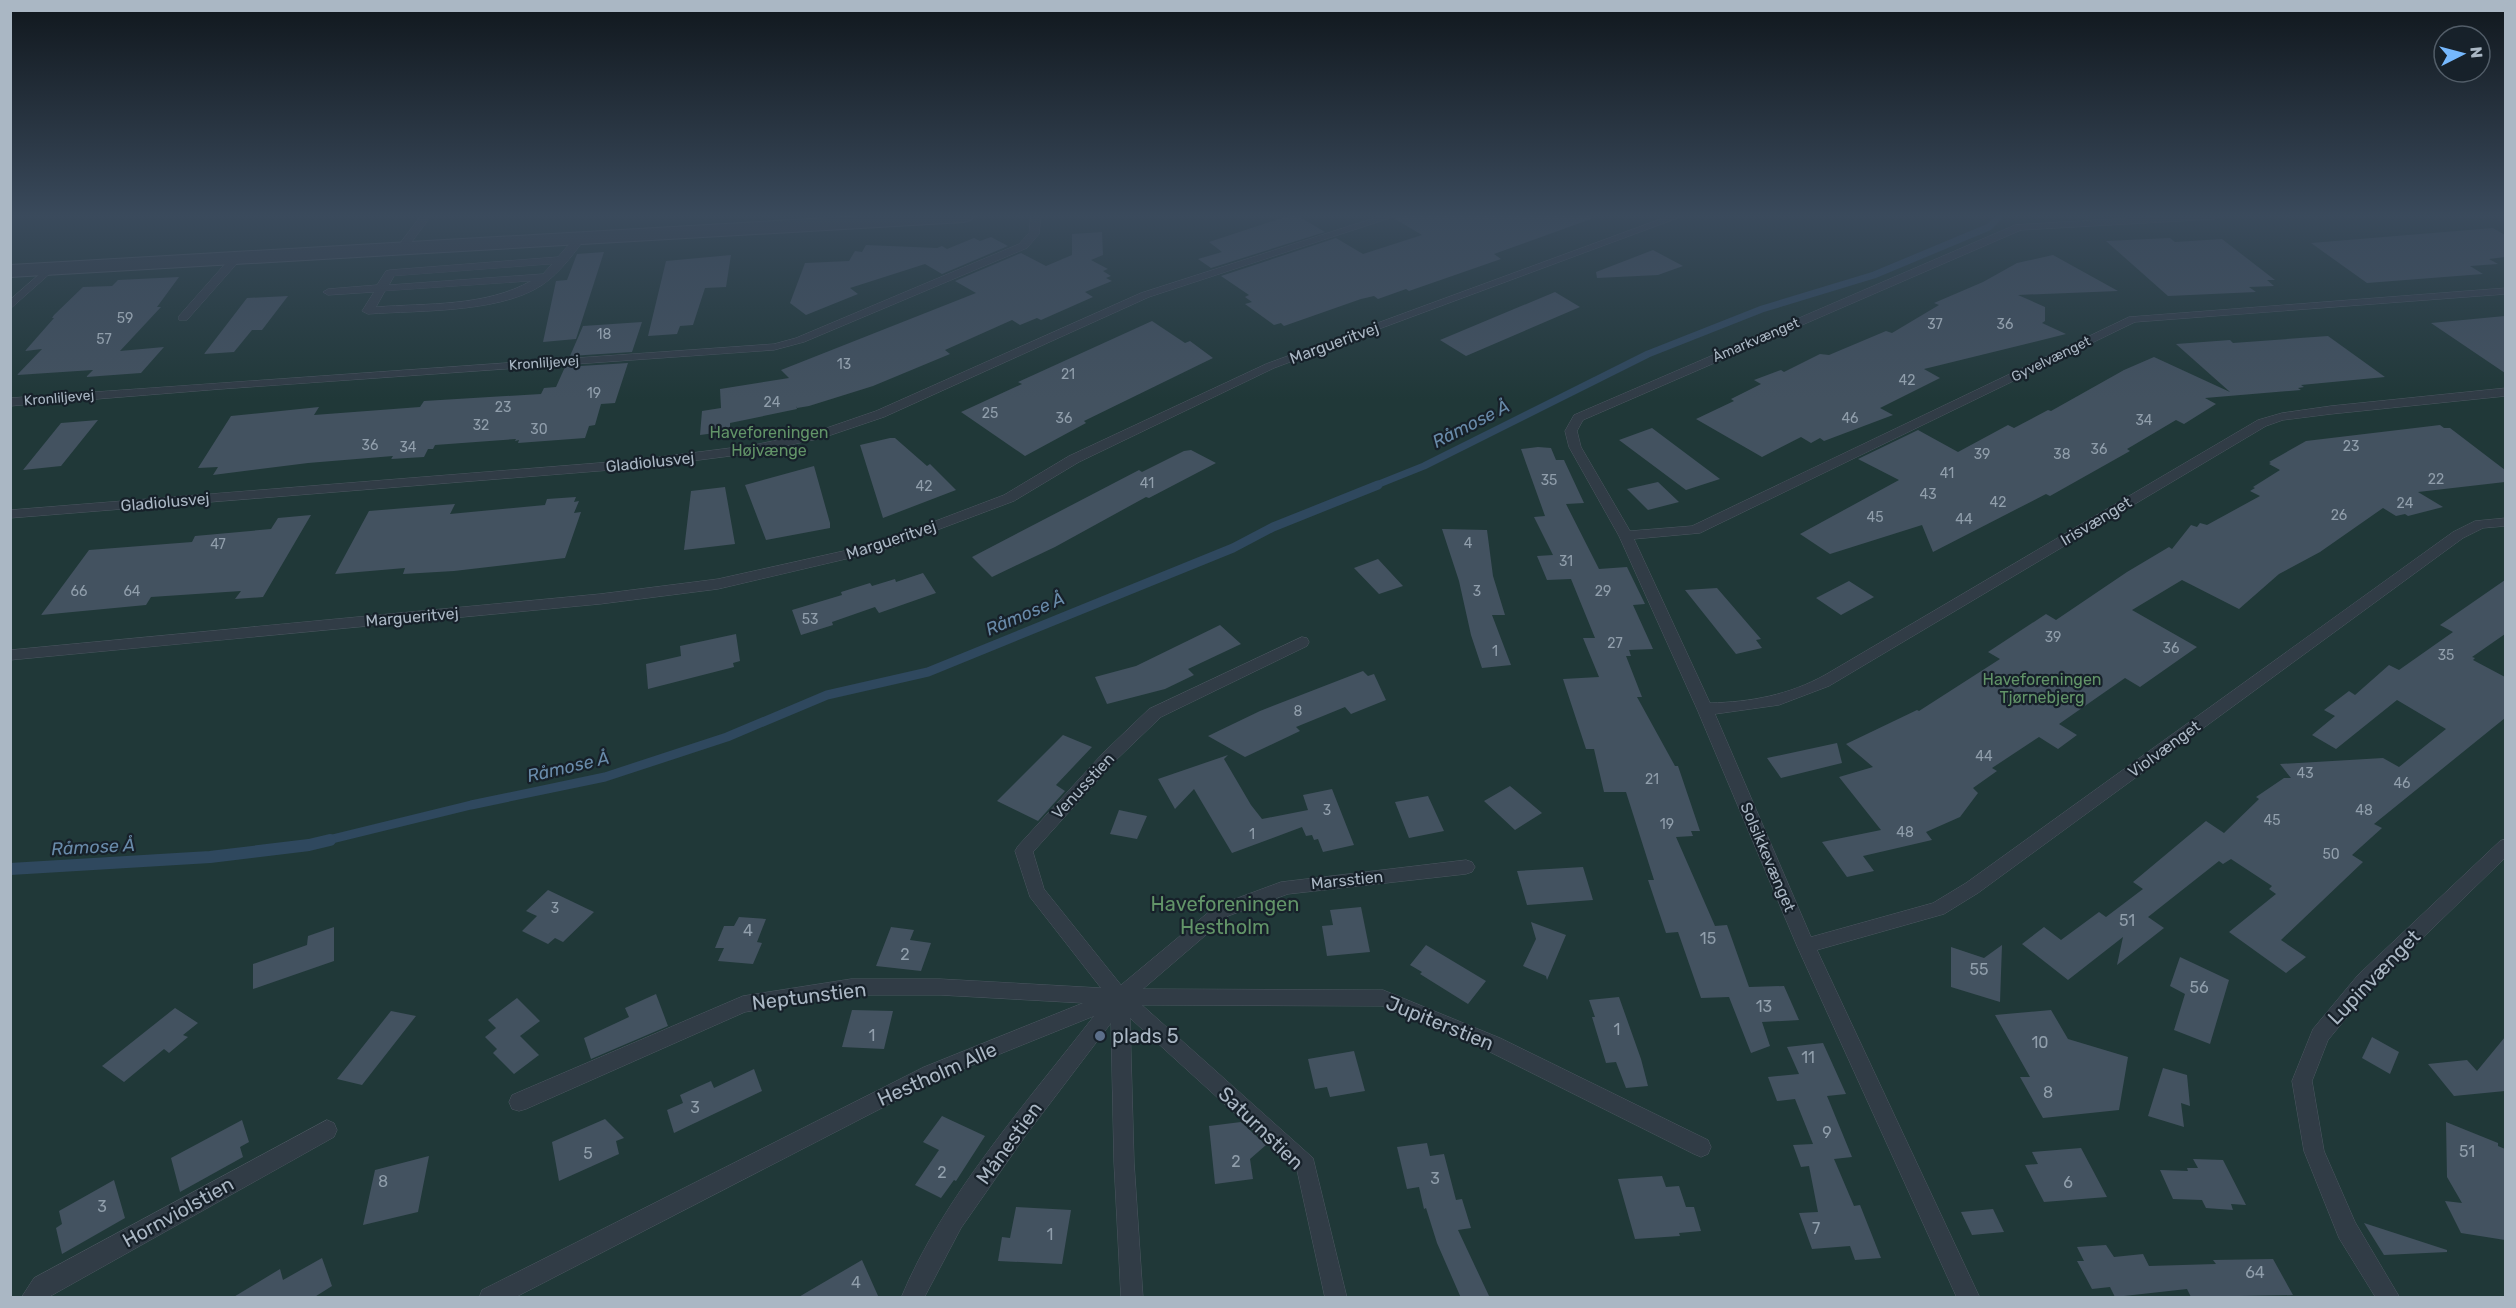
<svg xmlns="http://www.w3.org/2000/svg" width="2516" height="1308" font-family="Rubik,sans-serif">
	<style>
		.green { fill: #203838 }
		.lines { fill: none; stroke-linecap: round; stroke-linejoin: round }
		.stream-far2 { stroke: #2f485e; stroke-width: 7 }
		.stream-far1 { stroke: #2f485e; stroke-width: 9 }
		.stream { stroke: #2f485e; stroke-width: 12 }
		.building { fill: #435260 }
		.service-casing { stroke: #4c5761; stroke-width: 1 }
		.minor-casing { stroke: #4c5761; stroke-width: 2 }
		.service { fill: #313c46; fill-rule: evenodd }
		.minor { fill: #313c46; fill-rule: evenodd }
		.service-dot { fill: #5c6f8a; stroke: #17212a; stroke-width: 2 }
		.labels { text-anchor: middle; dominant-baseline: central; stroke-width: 4.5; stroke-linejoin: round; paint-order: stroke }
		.number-label { font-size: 14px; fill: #909eab }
		.far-street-label { font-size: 14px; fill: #aab7c4; stroke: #17212a }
		.street-label { font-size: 16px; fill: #aab7c4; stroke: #17212a }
		.park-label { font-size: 16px; fill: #629468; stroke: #17212a }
		.near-number-label { font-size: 16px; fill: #909eab }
		.water-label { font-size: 18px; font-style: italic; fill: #698baa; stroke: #17212a }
		.near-park-label { font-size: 20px; fill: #629468; stroke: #17212a }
		.near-street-label { font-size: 20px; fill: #aab7c4; stroke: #17212a }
		.near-poi-label { font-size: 20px; fill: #aab7c4; stroke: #17212a; text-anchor: start }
	</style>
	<rect width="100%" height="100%" fill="#1d2a35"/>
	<path class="green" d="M10,216h2495v1081h-2494z"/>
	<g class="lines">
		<path class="stream-far2" d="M1374,486l50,-20 224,-112 114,-45 112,-34 115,-48 11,-11"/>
		<path class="stream-far1" d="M324,841l147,-36 134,-28 122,-40 100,-42 101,-23 305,-124 40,-21 105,-42"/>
		<path class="stream" d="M10,869l200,-12 99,-12 21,-5"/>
	</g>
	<path class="building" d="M1288,216h10l27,16 -114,36 -13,-9 24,-7 -13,-10z
		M1398,216h192l1,3 -97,35 7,5 -92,32 -3,-2 -28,10 -4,-3 -13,3 -77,27 -3,-3 -7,2 -29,-21 7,-2 -7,-5 4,-2 -28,-19 115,-38 27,16 59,-19 -27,-16z
		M2493,228l12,7v22l-16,2 9,5 -28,2 13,8 -116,9 -56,-40z
		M1102,232l1,23 -12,5 17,9 -5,2 8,5 -5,2 6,3 -27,11 8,5 -52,23 -4,-2 -17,7 -8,-5 -67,30 5,4 -77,32 -64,20 -12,2 -1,-2 1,3 -67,14v8l-30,4 2,-24 19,-3 -1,-19 69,-11 -8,-8 195,-77 -21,-12 66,-28 25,13 26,-11v-21z
		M991,237l17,9 -66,28 -17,-10 -75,24 8,6 -52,21 -16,-12 15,-40 44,-2 6,-10 7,1 4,-7 71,3 5,-2 5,3 27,-11 6,3z
		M2170,238l5,4 47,-3 53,41h-8l7,6 -25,1 7,5 -88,4 -62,-55z
		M1653,250l30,16 -25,9 -61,3 -1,-6z
		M604,252l-28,87 -33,3 13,-61 11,-1 10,-26z
		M731,255l-5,32 -21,1 -12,37 -13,1 -3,8 -29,2 18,-75z
		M2053,255l65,36 -100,4 27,12v14l-3,2 24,11 -142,35 16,9 -60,30 13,7 -69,26 -4,-3 -9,5 -10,-6 -39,20 -66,-38 38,-18 -3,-2 30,-15 -7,-4 27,-10 3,2 36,-18 9,1 57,-24 6,2 47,-28 -5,-2 49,-21 34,-19z
		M179,277l-22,30h4l-41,44 44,-4 -23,26 -55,4 7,-7 -76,5 25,-26 -17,2 29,-33h-2l2,-3 29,-28 29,-1 6,-6z
		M1555,292l25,15 -114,49 -26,-16z
		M288,296l-26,34h-10l-18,22 -30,2 43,-56z
		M2505,316v57l-74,-50z
		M1152,321l33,22 5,-2 23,17 -129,63 2,2 -61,33 -64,-44 61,-28 -4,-2z
		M642,322l-10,30 -62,4 13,-30z
		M2328,336l57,41 -84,8 3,2 -6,1 3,2 -96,8 11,6 -32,20 -8,-4 -49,29 3,2 -80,45 -4,-2 -113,58 -11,-27 -92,29 -30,-20 99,-54 -41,-21 60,-29 40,22 50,-27 6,3 34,-18 3,1 73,-41 30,-13 76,35 -54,-48 54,-4 3,3z
		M628,363l-13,40 -14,1 -6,21 -6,1 -4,12 -67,5 1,-3 -4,1 1,-2 -81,6 -2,4h-5l-4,8 -33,2 2,-3 -85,7 -95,12 5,-8 -20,1 33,-52 88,-9 -5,8 106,-8 4,-6 117,-7 3,-6 12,-1 9,-20z
		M98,420l-37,46 -38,4 38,-47z
		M2440,425l4,3h6l55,42v12l-87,10 25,15 -35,9 -3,-2 -9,2 -13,-8 -63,44 -41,22 -40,35 -57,-29 -50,30 65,37 -57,40 -15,-9 -66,46 18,11 -19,14 -19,-12 -47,31 5,3 -24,17 5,5 -18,24 -34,15 6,8 -69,16 11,15 -27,6 -25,-35 59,-12 -42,-53 34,-10 -27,-23 71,-34 2,1 81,-52 -12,-7 58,-38 10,6 71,-48 42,-25 3,2 19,-24 6,2 3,-4 7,2 53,-29 -10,-5 5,-3 -2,-1 27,-17 -11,-6 2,-1 -2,-1 37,-21z
		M1652,428l68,51 -34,11 -67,-50z
		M890,438h5l32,28 3,-2 26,26 -73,28 -23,-73z
		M1538,447l13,1 5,12h8l20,43 -18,1 33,65 28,-2 18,37 -12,1 20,44 -24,1 2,6h-5l16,41h-5l38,69h3l22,65h-9l2,5 -17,1 39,89 12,-1 22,62 35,-1 15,34 -37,2 8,24 -19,7 -22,-56 -28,1 -23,-66 -12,1 -18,-53h6l-28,-88h-22l-10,-43h-8l-23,-70 36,-2 -16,-39h12l-24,-59 -24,1 -10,-24 16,-1 -19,-38 11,-1 -24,-67z
		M1191,450l25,13 -67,35 -3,-1 -91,50 -63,30 -20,-20 167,-87 3,2 42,-21z
		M814,466l16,57v5l-64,12 -21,-55z
		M1658,482l21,20 -31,8 -21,-21z
		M725,487l10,57 -51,6 7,-59z
		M576,497l-2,5 5,-1 -5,12 7,-1 -16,46 -111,13 -51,3 2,-6 -70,6 34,-63 86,-7 -5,10 95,-9 2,-6z
		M311,515l-48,82 -28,2 6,-8 -90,6 -5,8 -105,10 48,-65 103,-8 3,-6 76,-7 7,-11z
		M1442,529l45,1 6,46 12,39h-13l19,50 -29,3 -11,-33 -12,-54z
		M1378,559l25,27 -24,8 -25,-26z
		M923,573l13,20 -57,20 -4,-6 -43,15 1,3 -32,10 -9,-25 50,-15 -1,-3 29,-9 2,3 23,-7 1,3z
		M2505,580v54l-33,23 3,1 -2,2 32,17v41l-131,106 8,4 -30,27 11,7 -82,78 25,17 -20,16 -57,-41 47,-38 -7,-5 3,-3 -41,-27 -8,5 -4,-3 -71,56 16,11 -47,37 6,-28 -55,43 -46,-36 22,-17 17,13 38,-28 7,5 37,-28 -10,-7 73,-61 18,12 35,-34 -3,-2 28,-19h7l-11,-14 103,-6 16,9 47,-38 -49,-29 -61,49 -24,-14 23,-19 -11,-6 25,-19 6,4 34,-30 10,5 54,-38 -13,-7z
		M1849,581l25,16 -33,18 -25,-17z
		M1717,588l44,51 -5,1 6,8 -26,6 -51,-64z
		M1220,625l21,19 -53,25 6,6 -29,14 -58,15 -12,-27 41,-11z
		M736,634l4,27 -7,2 1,4 -86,22 -2,-25 35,-8 -1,-10z
		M1363,671l5,5 6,-2 12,26 -35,14 -6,-7 -49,20 4,4 -55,26 -37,-21 52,-25z
		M1063,735l29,12 -36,38 9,6 -27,30 -41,-20z
		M1837,743l5,20 -61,15 -14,-20z
		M1228,755l-4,4 27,46 11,14 46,-9 -5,-15 29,-6 22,56 -31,7 -5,-13 -4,1 -2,-5 -6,1 -4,-9 -70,26 -38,-64 -19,20 -17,-30z
		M1510,786l32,27 -27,17 -31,-29z
		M1428,796l16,35 -35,7 -14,-36z
		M1119,810l28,6 -10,23 -27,-5z
		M1583,867l10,33 -66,5 -10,-34z
		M548,890l46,22 -31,30 -8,-4 -7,6 -26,-13 15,-15 -11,-5z
		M1361,907l9,45 -43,4 -5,-30 11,-1 -3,-15z
		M739,917l27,2 -9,23 5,1 -9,21 -35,-3 6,-13h-9l9,-22h10z
		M1531,922l35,13 -19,45 -1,-4 -23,-10 13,-27z
		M334,927v34l-81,28v-25l54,-19 1,-9z
		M891,927l23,3 -4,10 21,3 -10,28 -45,-5z
		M1426,945l60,36 -18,23 -48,-30 2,-2 -12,-7z
		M2002,945l-2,57 -49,-15v-40l33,11z
		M2180,957l49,23 -19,64 -36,-14 11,-36 -15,-8z
		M656,994l12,32 -77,33 -7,-21 45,-21 -4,-9z
		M1619,997l22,62 7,27 -22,2 -10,-26 -10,1 -14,-46h3l-6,-17z
		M517,998l23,23 -20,15 19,19 -25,19 -21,-21 4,-4 -12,-12 11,-9 -8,-8z
		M175,1008l23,15 -15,12 5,2 -19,16 -5,-4 -40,33 -22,-16z
		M852,1010l41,1 -9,38 -42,-2z
		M2051,1010l17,29 60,18 -9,53 -76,8 -23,-41h10l-35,-62z
		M391,1011l25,5 -54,69 -25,-6z
		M2372,1037l27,15 -9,22 -28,-16z
		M2505,1037v54l-51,5 -26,-32 39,-4 10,11z
		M1823,1043l23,51 -19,2 25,61 -18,2 20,47 6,-1 21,53 -26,2 -5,-14 -38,3 -13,-36 19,-1 -9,-46 -8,1 -8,-22 20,-1 -18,-45 -18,2 -9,-24 31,-3 -12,-27z
		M1354,1051l11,40 -35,6 -3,-10 -12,2 -7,-30z
		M2163,1068l24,7 3,31 -9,-3 3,24 -36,-11z
		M754,1069l8,22 -88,42 -7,-23 16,-7 -3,-8 31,-14 3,7z
		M942,1116l43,20 -29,45 -2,-1 -13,18 -26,-13 24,-35 -16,-8z
		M605,1119l19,19 -8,3 3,13 -60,27 -7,-39z
		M242,1120l7,22 -9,5 3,10 -63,35 -9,-34z
		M1241,1122l25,23 -16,14 3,20 -38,5 -6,-58z
		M2446,1122l52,21v3l7,3v91l-44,-7 -16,-32 17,2 -15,-26z
		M1427,1143l3,13 14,-2 12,46 6,-1 9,29 -13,2 32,68h-29l-24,-55 -11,-35 -2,1 -5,-22 -12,2 -10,-42z
		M2081,1148l26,49 -63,5 -19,-37 13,-1 -6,-12z
		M429,1156l-11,56 -55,13 12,-55z
		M2193,1159l30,1 23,45 -15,-1 2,6 -27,-2 -4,-8 -29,-1 -13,-29 28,1 -1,-3h11z
		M1662,1176l4,11 13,-1 7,21h8l7,24 -22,2 1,3 -45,3 -17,-60z
		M114,1180l11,38 -63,36 -6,-26 6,-4 -3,-13z
		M1016,1207l55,3 -9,54 -64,-3 4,-24 8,1z
		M1993,1209l11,23 -32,3 -11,-23z
		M2364,1223l83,27v2l-63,3z
		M2106,1245l8,12 29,-3 6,12 67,-2 -3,-4 60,-1 20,36 -102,2 -4,-8 -72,8 -5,-10 -18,2 -15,-28h7l-7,-14z
		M322,1258l10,28 -19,12h-81l48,-29 3,11z
		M862,1260l17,38h-82z"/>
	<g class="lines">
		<defs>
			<path id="service" d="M421,216h10l-26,35h-8l-1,-2z
				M1031,216h10l-2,18 -12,14 -223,94 -30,8 -553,39 -211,17v-8l764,-54 22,-6 223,-94 10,-11z
				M1381,216h15l-247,81 -265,120 -62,21 -68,15 -118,15 -626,50v-8l626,-50 118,-15 61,-13 61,-21 265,-118z
				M1669,216h14l-409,152 -195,94 -65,39 -130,49 -166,39 -118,15 -590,56v-10l590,-56 118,-15 157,-35 129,-49 65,-39 197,-92z
				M2164,216h55l-5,3 -193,11 -438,190 -6,11 4,16 49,84 62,-5 437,-209 377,-29v6l-371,28 -435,211 -66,6 76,164c41,-1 79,-8 115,-28l433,-255 24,-7 49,-7 175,-18v8l-175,18 -48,6 -17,6 -437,260 -50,19 -64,9 96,223 122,-34 33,-20 487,-351 22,-11 31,-3v8l-23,2 -20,10 -485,355 -34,21 -127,36 163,348h-23l-160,-352 -100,-237 -78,-173 -50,-89 -4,-16 9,-16 441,-190z
				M581,234l5,3c-10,14 -23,31 -36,42 -40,35 -130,31 -182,35l-6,-3 12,-19 -46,3 -5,-3 5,-3 49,-4 9,-14 4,-1 168,-13 19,-22zM552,264l-9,10 -154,11 5,-9zM531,281c-46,26 -104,22 -155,26l9,-16z
				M236,255l5,3 -1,2 -53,60h-8v-4l53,-60z
				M50,265l4,1v4l-44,39v-9z
				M1302,637l5,1 2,4 -2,4 -146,71 -46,44 -82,91 11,37 77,96 95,-79 65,-24 185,-22 6,2 3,5 -3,5 -6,2 -178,20 -60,22 -85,73 240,1 117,48 208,102 3,7 -3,7 -7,3 -7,-3 -208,-104 -104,-44 -240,-1 171,153 34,140h-22l-28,-128 -167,-152 4,144 9,136h-22l-7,-136 -3,-139 -85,112 -65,93 -37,70h-23c41,-100 127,-197 193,-282l-156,63 -424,219h-35l3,-8 442,-223 159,-64 -143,-8h-89l-106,17 -219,97 -7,2 -7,-2 -3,-7 3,-7 231,-99 108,-17h89l161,9 -71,-91 -15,-46 3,-5 85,-93 46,-44z
				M2506,839v18l-134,130 -44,53 -16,41 12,70 31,71 45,76h-24l-37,-60 -35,-87 -12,-70 21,-52 45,-54 142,-134z
				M327,1120l7,3 3,7 -3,7 -287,161h-26l13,-20z"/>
			<path id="minor" d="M863,216h111l-3,4 -7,2 -954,55v-12z"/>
		</defs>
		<use href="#service" class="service-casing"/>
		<use href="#minor" class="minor-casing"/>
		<use href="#service" class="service"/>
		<use href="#minor" class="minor"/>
	</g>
	<linearGradient id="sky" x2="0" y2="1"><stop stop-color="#10171d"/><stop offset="0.54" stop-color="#3a4a5c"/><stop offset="1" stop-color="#3a4a5c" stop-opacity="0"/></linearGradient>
	<rect width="2516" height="399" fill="url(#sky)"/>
	<circle class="service-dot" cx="1100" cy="1036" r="6"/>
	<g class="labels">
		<g class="number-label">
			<text x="125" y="318">59</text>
			<text x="1935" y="324">37</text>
			<text x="2005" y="324">36</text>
			<text x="604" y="334">18</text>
			<text x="104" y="339">57</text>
			<text x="844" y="364">13</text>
			<text x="1068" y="374">21</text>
			<text x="1907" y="380">42</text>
			<text x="594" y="393">19</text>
			<text x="772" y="402">24</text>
			<text x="503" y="407">23</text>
			<text x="990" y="413">25</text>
			<text x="1064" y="418">36</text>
			<text x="1850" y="418">46</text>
			<text x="2144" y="420">34</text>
			<text x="481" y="425">32</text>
			<text x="539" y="429">30</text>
			<text x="370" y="445">36</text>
			<text x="2351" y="446">23</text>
			<text x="408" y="447">34</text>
			<text x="2099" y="449">36</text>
			<text x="1982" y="454">39</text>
			<text x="2062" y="454">38</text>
			<text x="1947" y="473">41</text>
			<text x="2436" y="479">22</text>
			<text x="1549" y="480">35</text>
			<text x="1147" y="483">41</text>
			<text x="924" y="486">42</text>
			<text x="1928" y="494">43</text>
			<text x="1998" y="502">42</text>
			<text x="2405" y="503">24</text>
			<text x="2339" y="515">26</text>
			<text x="1875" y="517">45</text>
			<text x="1964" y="519">44</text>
			<text x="1468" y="543">4</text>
			<text x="218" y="544">47</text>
			<text x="1566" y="561">31</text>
			<text x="79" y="591">66</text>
			<text x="132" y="591">64</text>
			<text x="1477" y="591">3</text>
			<text x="1603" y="591">29</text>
			<text x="810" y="619">53</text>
			<text x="2053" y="637">39</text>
			<text x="1615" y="643">27</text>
			<text x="2171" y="648">36</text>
			<text x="1495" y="651">1</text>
			<text x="2446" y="655">35</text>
			<text x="1298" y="711">8</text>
			<text x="1984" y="756">44</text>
			<text x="2305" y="773">43</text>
			<text x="1652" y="779">21</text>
			<text x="2402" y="783">46</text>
			<text x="1327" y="810">3</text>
			<text x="2364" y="810">48</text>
			<text x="2272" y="820">45</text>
			<text x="1667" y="824">19</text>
			<text x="1905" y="832">48</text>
			<text x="1252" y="834">1</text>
			<text x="2331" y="854">50</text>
			<text x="555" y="908">3</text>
		</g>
		<g class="far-street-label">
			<text transform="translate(1756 340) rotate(-23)">Åmarkvænget</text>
			<text transform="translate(2051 359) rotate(-26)">Gyvelvænget</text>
			<text transform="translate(544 363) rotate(-4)">Kronliljevej</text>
			<text transform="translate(59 398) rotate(-5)">Kronliljevej</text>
		</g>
		<g class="street-label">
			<text transform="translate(1334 343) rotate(-20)">Margueritvej</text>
			<text transform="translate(650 462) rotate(-6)">Gladiolusvej</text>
			<text transform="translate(165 502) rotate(-5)">Gladiolusvej</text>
			<text transform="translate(2096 521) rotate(-31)">Irisvænget</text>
			<text transform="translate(891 540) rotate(-18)">Margueritvej</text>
			<text transform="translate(412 617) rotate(-5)">Margueritvej</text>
			<text transform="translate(2164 749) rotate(-36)">Violvænget</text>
			<text transform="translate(1083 786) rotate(-47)">Venusstien</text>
			<text transform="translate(1768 857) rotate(67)">Solsikkevænget</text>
			<text transform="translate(1347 880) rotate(-6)">Marsstien</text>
		</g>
		<g class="park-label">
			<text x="769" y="432">Haveforeningen<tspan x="769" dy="18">Højvænge</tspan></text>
			<text x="2042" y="679">Haveforeningen<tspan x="2042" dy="18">Tjørnebjerg</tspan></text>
		</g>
		<g class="near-number-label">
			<text x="2127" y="920">51</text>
			<text x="748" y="930">4</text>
			<text x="1708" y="938">15</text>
			<text x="905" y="954">2</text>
			<text x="1979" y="969">55</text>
			<text x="2199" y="987">56</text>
			<text x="1764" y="1006">13</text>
			<text x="1617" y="1029">1</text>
			<text x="872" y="1035">1</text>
			<text x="2040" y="1042">10</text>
			<text x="1808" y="1057">11</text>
			<text x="2048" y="1092">8</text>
			<text x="695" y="1107">3</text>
			<text x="1827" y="1132">9</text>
			<text x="2467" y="1151">51</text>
			<text x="588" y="1153">5</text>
			<text x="1236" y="1161">2</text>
			<text x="942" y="1172">2</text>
			<text x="1435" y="1178">3</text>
			<text x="383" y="1181">8</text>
			<text x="2068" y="1182">6</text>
			<text x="102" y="1206">3</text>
			<text x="1816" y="1228">7</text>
			<text x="1050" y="1234">1</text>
			<text x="2255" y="1272">64</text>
			<text x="856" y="1282">4</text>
		</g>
		<g class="water-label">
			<text transform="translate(1471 424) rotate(-27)">Råmose Å</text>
			<text transform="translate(1025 614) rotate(-23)">Råmose Å</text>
			<text transform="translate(568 767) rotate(-13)">Råmose Å</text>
			<text transform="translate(93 847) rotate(-3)">Råmose Å</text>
		</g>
		<g class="near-park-label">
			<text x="1225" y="904">Haveforeningen<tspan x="1225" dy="23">Hestholm</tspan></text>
		</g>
		<g class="near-street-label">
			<text transform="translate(2374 977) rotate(-46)">Lupinvænget</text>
			<text transform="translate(809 996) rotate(-7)">Neptunstien</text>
			<text transform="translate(1440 1023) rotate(22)">Jupiterstien</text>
			<text transform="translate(937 1074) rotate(-24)">Hestholm Alle</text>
			<text transform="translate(1261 1128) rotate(44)">Saturnstien</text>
			<text transform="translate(1009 1143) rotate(-54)">Månestien</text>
			<text transform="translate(178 1212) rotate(-29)">Hornviolstien</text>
		</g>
		<g class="near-poi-label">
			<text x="1112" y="1036">plads 5</text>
		</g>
	</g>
	<rect width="2516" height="1308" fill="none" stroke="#aab7c4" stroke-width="24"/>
	<g transform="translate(2462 54) rotate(84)"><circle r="28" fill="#17212a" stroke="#525d68" stroke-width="1.5"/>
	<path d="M0-4.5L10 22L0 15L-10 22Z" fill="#76b8fd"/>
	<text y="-9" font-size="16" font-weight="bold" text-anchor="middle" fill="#aab7c4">N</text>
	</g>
</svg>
